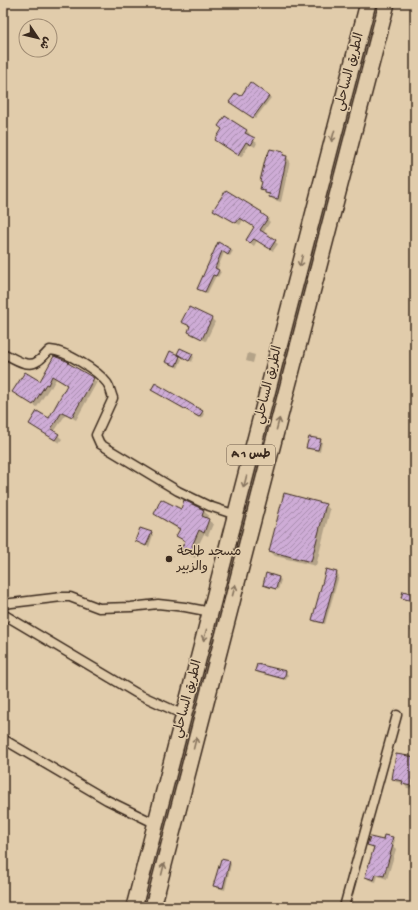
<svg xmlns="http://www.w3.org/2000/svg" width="418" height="910" font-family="'Gochi Hand','Playpen Sans Arabic',sans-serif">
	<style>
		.shadow { fill: #0003 }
		.building { fill: url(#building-hatch); stroke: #3b2a1e }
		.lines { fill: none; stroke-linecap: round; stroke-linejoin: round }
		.street-casing { stroke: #3b2a1e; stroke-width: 11 }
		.highway-casing { stroke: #3b2a1e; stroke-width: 18 }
		.street { stroke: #e1ccab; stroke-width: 8 }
		.highway { stroke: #e1ccab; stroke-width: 15 }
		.oneway { stroke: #86735d }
		.poi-dot { fill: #3b2a1e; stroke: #e1ccab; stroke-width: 1.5 }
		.labels { text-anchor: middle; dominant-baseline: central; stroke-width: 3; stroke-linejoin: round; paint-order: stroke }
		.shield { fill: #e1ccab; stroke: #6d5b48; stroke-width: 1 }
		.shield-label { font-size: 12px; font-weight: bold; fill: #3b2a1e }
		.street-label { font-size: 13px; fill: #3b2a1e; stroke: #e1ccab }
		.poi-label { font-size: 13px; fill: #3b2a1e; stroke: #e1ccab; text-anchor: start }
	</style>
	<defs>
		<pattern id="building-hatch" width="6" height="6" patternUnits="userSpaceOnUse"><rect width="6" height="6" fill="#ceacd6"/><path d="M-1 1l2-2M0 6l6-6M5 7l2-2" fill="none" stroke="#a88cad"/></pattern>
	</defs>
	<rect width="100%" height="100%" fill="#e1ccab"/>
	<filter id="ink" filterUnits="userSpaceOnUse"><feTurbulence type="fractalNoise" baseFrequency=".025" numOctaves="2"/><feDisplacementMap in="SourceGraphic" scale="8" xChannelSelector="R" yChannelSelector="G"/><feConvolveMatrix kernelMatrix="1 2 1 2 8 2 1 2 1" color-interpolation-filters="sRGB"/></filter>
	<g filter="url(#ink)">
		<path class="shadow" d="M269,96l2,2 -16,21 -22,-15 8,-6z
			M246,130l4,4 -2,2 9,7 -2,4 -5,-3 -9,13 -25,-17z
			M283,153l7,8 -9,41 -7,-2 -13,-11z
			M215,210l52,9 3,3 -7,11 15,11 -5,7 -16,-10 -3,5 -4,-3 5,-16 -12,-7 -3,5 -22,-12z
			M218,243l15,8 -3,5 -6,-3 -7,17 4,2 -3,5 -2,-1 -9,18 -9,-6z
			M189,308l23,11 3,3 -9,19 -14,-6 -3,-4 2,-3 -8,-6z
			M248,353l7,2 -2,8 -7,-2z
			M178,354l14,1 2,2 -2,5z
			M179,357l3,2 -4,9 -11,-6z
			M68,363l29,19 -21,38 -10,-6 -12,18 8,7 -3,4 -29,-19 19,-4 19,-34 -12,-7 -5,9 -1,-1 -13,20 -23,-15 27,-10z
			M152,390l50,21 2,3 -3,5z
			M320,440l2,2 -2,10 -10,-3 -2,-2z
			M326,505l4,5 -14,56 -41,-10 -5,-5z
			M182,510l22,1 4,4 -1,4 6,5 -5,12 -4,-2 -8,16 2,2 -3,6 -8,-4 -5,-5 4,-7 -8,-6 3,-5 -21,-13 -5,-4z
			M151,533l2,2 -4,12 -13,-6z
			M337,573l2,3 -14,48 -10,-2 -2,-2z
			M279,578l2,2 -3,10 -11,-3 -3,-2z
			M415,610v23l-5,-2z
			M256,671l30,1 2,3 -2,5 -28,-7z
			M415,758v27l-1,4 -7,-1 -4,-5 -7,-1 -3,-3z
			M392,838l3,2 -2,6 3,3 -9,30 -9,-3 -2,6 -7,-2 -3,-3 9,-28 -6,-4 14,-3z
			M229,862l2,2 -6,26 -8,-2 -2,-2z"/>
		<path class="building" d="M250,82l19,14 -16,22 -24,-16 7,-9 5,3z
			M225,116l22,14 -2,3 10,5 -4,7 -5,-3 -8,13 -23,-15 7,-11 -4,-3z
			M270,149l14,3 -1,3 4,1 -9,43 -9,-2 1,-3 -5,-1v-3l-5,-1 2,-7 -2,-1 6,-25 2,-2z
			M226,190l36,22 -1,1 7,5 -8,12 16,10 -6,9 -16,-10 -4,4 -4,-3 8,-13 -14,-9 -4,5 -23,-13z
			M218,242l13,7 -3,6 -6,-4 -7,17 4,2 -3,6 -3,-1 -8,17 -8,-3z
			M189,307l23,11 -10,21 -14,-7 2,-6 -9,-4z
			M180,348l13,6 -4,7 -12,-7z
			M170,351l10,5 -4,10 -11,-4z
			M54,356l15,6 -1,1 26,15 -22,39 -10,-5 -11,17 8,5 -4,6 -26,-16 8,-13 12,7 18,-33 -15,-9 -4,9 -2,-1 -13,21 -21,-13 13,-20 15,9z
			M155,383l48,28 -4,6 -48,-27z
			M309,437l12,2 -3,11 -12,-2z
			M284,493l42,11 -15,58 -42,-11z
			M161,499l20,10 3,-9 20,10 -2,6 7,3 -5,14 -5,-3 -7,16 2,1 -4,7 -9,-5 4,-8 -9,-5 4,-7 -26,-15z
			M140,528l12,4 -6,14 -11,-5z
			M326,569l11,3 -14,51 -11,-3z
			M266,573l13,4 -3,12 -13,-4z
			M403,591l11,3 -1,7 -12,-3z
			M257,664l29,7 -2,8 -29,-8z
			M396,754l19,3v21h-3l-1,8 -9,-2 1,-3 -11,-2z
			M384,835l9,2 -2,7 2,1 -9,31 -8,-2 -2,6 -9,-3 9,-30 -7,-2 3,-8 13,3z
			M221,859l9,2 -7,27 -10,-2z"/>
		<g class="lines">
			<defs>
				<path id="street" d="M3,353c10,5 25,16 35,8 5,-3 8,-8 12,-11 16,1 47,20 57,33 3,4 4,10 6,15l-17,37 4,9 78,47 31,15 27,9
					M3,604l59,-7h8l29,11 32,-1 27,-3 27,3 26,5
					M3,614l133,79 48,22
					M3,739l104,61 49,24
					M344,907l53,-192"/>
				<path id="highway" d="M134,907l234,-904
					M153,907l234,-904"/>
			</defs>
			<use href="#street" class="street-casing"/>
			<use href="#highway" class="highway-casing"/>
			<use href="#street" class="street"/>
			<use href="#highway" class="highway"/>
		</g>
		<defs><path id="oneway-shaft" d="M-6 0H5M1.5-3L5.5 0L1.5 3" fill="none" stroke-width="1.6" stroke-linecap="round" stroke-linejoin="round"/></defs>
		<g class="oneway">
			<use href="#oneway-shaft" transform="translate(333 136) rotate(105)"/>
			<use href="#oneway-shaft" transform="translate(301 261) rotate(104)"/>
			<use href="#oneway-shaft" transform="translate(278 424) rotate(-75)"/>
			<use href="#oneway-shaft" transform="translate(245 482) rotate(104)"/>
			<use href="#oneway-shaft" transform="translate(234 590) rotate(-75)"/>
			<use href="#oneway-shaft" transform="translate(205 635) rotate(105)"/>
			<use href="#oneway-shaft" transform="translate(195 743) rotate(-76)"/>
			<use href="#oneway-shaft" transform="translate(163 869) rotate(-76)"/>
		</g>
	</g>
	<circle class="poi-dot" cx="169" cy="559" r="4"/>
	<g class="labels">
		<rect class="shield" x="227" y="445" width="48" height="20" rx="3"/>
		<g class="shield-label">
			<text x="251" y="455">A 1 طس</text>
		</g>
		<g class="street-label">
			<text transform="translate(350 72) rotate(-75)">الطريق الساحلي</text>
			<text transform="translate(269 385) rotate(-76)">الطريق الساحلي</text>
			<text transform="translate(188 699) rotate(-75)">الطريق الساحلي</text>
		</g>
		<g class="poi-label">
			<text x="177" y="552">مسجد طلحة<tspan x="177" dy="15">والزبير</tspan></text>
		</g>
	</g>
	<rect width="418" height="910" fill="none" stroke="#e1ccab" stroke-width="16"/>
	<rect x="8" y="8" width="402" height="894" fill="none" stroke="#3b2a1e" stroke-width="1.5" filter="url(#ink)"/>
	<g transform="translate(38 38) rotate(125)"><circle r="19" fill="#e1ccab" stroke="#9f8b73"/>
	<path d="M0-3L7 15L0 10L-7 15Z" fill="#3b2a1e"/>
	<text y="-6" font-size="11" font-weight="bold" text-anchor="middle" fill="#3b2a1e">ش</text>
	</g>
</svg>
